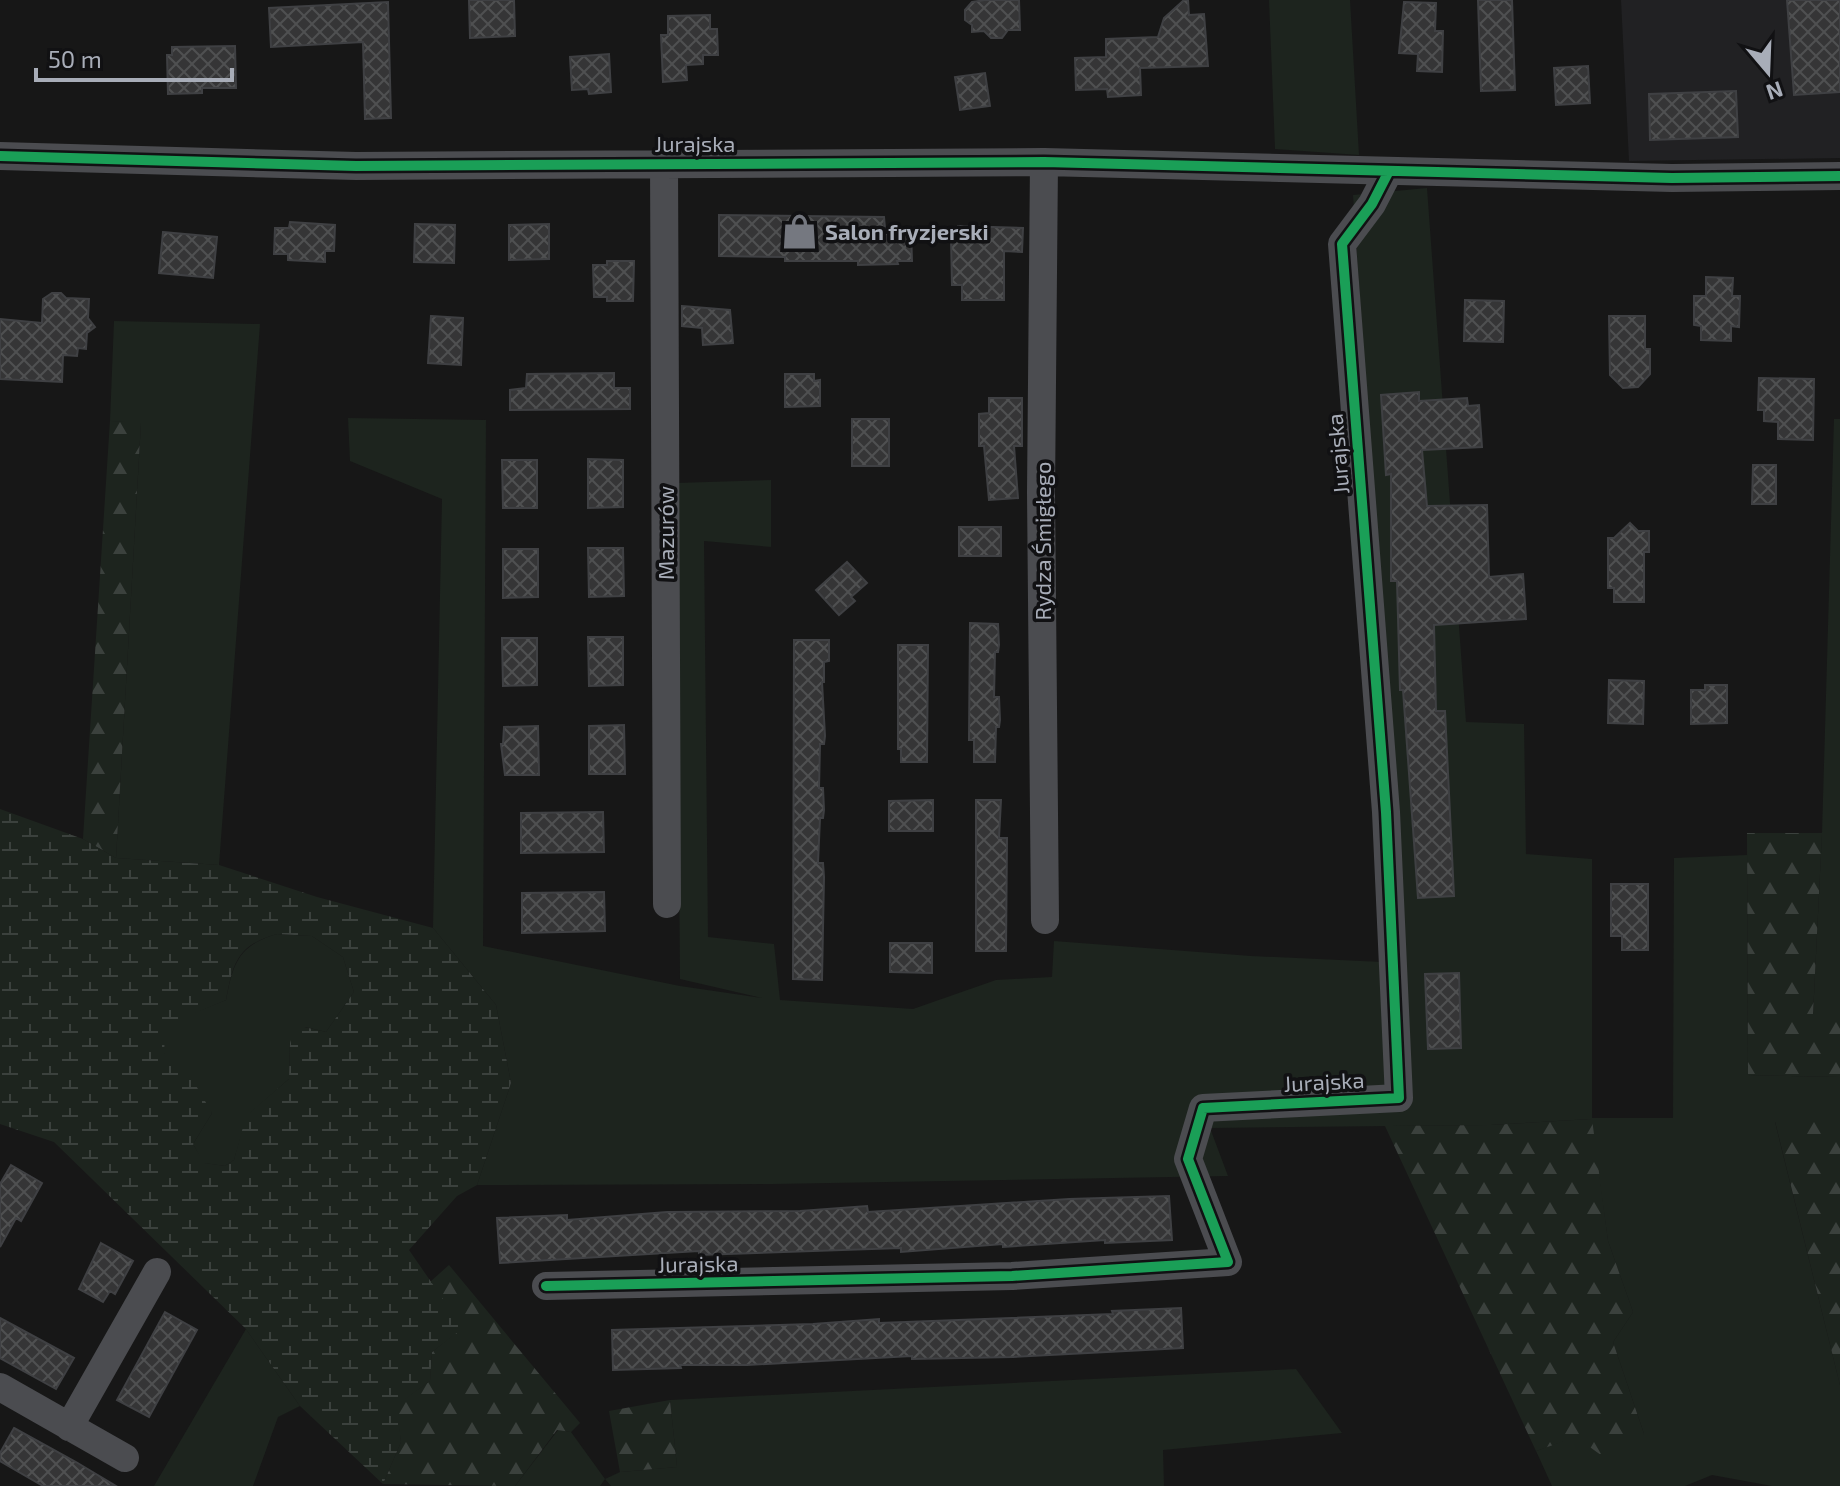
<svg xmlns="http://www.w3.org/2000/svg" width="1840" height="1486" font-family="'Exo 2',sans-serif">
	<style>
		.built { fill: #212123 }
		.grass { fill: #1d241e }
		.forest { fill: url(#forest-firs) }
		.wetland { fill: url(#wetland-marsh); fill-rule: evenodd }
		.building { fill: url(#building-cross-hatch); stroke: #3f4043; stroke-width: 2 }
		.lines { fill: none; stroke-linecap: round; stroke-linejoin: round }
		.minor { stroke: #4b4c50; stroke-width: 28 }
		.cycleway-casing { stroke: #111113; stroke-width: 15 }
		.cycleway { stroke: #1a9f57; stroke-width: 10 }
		.labels { text-anchor: middle; dominant-baseline: central; stroke-width: 7; stroke-linejoin: round; paint-order: stroke }
		.street-label { font-size: 22px; fill: #a8adb8; stroke: #111113 }
		.poi-label { font-size: 22px; font-weight: bold; fill: #a8adb8; stroke: #111113; text-anchor: start }
	</style>
	<defs>
		<pattern id="forest-firs" width="22" height="20" patternUnits="userSpaceOnUse" patternTransform="scale(2)"><rect width="22" height="20" fill="#1d241e"/><path d="M5 1l3.5 6h-7zM16 11l3.5 6h-7z" fill="#3b413d"/></pattern>
		<pattern id="wetland-marsh" width="20" height="14" patternUnits="userSpaceOnUse" patternTransform="scale(2)"><rect width="20" height="14" fill="#1d241e"/><path d="M1 5h8M5 5V1M11 12h8M15 12V8" fill="none" stroke="#3b413d"/></pattern>
		<pattern id="building-cross-hatch" width="8" height="8" patternUnits="userSpaceOnUse" patternTransform="scale(2)"><rect width="8" height="8" fill="#353536"/><path d="M0 0l8 8M0 8l8-8" fill="none" stroke="#4f5051"/></pattern>
	</defs>
	<rect width="100%" height="100%" fill="#171717"/>
	<path class="built" d="M1621,0h219v158l-211,3z"/>
	<path class="grass" d="M1269,0h81l9,155 -84,-6z
		M1427,188l39,534 58,2 2,130 66,5v259h81l1,-260 73,-3 1,220 92,2v44l-65,1 65,263v101h-68l-60,-11 -27,11h-133l-16,-35 40,-15 68,-2 -31,-92 20,-30 -25,-71 -17,-122 -100,6 -281,3 18,48 -455,8 -296,1 34,-102 -15,-78 -63,-77 9,-429 -92,-38 -2,-43 138,2 -3,526 197,40 82,12 -82,-19 -4,-496 95,-3v67l-67,-6 4,396 66,7 6,56 133,9 83,-29 56,-3 2,-36 197,15 153,7 -51,-768z
		M114,321l146,3 -41,541 -103,-7 25,-435 -31,-2z
		M1834,419h6v595l-27,1 9,-182z
		M277,934l35,2 31,21 11,35 -28,40 -21,-5 -15,16 -1,36 -42,37 -13,44 -9,6 -22,-3 -10,-19 19,-31 -48,-60v-18l12,-15 50,-20c7,-36 12,-55 51,-66z
		M246,1329l54,77 -22,11 -25,69h-99z
		M1296,1369l46,64 -179,17 1,36h-553l-6,-7 -5,7h-85l43,-56 13,2 34,47 15,-7 57,-5 -7,-67z"/>
	<path class="forest" d="M110,421l31,1 -25,436 -33,-19z
		M1747,833h75l-9,181h27v63l-92,-2z
		M1592,1119l16,122 25,71 -20,30 31,92 -39,24 -29,-21 -40,14 -151,-325 106,-1z
		M1775,1121h65v264z
		M449,1265l131,158 -9,9 -14,-2 -42,56 -132,-2 18,-42 -5,-37 34,-24 2,-29 30,-24 -32,-46z
		M670,1400l7,67 -57,5 -11,-61z"/>
	<path class="wetland" d="M0,809l83,30 33,19 103,7 98,32 116,31 63,77 15,78 -34,102 -20,11 -48,54 54,78 -31,24 -2,29 -33,24 4,37 -18,42 -83,-78 -54,-77 -192,-187 -54,-18zM277,934l35,2 31,21 11,35 -28,40 -22,-5 -10,4 -4,12 -1,36 -43,37 -12,44 -9,6 -21,-3 -11,-19 19,-31 -31,-53 -17,-7 1,-18 11,-14 50,-21c7,-37 11,-55 51,-66z"/>
	<path class="building" d="M469,0h45l1,36 -45,2z
		M985,0h34l1,30h-12l-6,8h-11l-7,-7 -12,1v-7l-7,-5v-10l7,-8z
		M1184,0h4l1,15 15,-1 4,52 -68,2 1,27 -33,2 -1,-8 -31,1 -1,-32 31,-1v-18l52,-2 6,-19z
		M1478,0h34l3,90 -34,1z
		M1787,0h53v92l-46,3z
		M388,2l3,116 -26,1 -2,-77 -92,5 -2,-39z
		M1404,2l32,1 -1,28h8l-1,41 -25,-1 1,-17 -19,-1z
		M710,15v14h7l1,26h-15v9l-17,1 1,15 -24,2 -2,-47h7v-19z
		M235,46l1,42h-34v5l-34,1 -1,-39h5v-8z
		M609,54l2,38 -22,2 -1,-5 -16,1 -2,-33z
		M1588,66l2,37 -34,2 -2,-37z
		M985,73l5,33 -30,4 -5,-33z
		M1736,91l2,46 -88,3 -1,-46z
		M719,215l165,2 1,11 26,2 1,31h-15l1,3 -40,1v-4h-73v-4l-66,-1z
		M290,222l45,3 -1,26h-9v11l-37,-2v-6h-14l1,-26h14z
		M415,224l40,1 -1,38 -40,-1z
		M549,224v35l-40,1v-35z
		M958,226l65,2 -1,24 -18,-1v49h-42v-15h-10l-1,-47h7z
		M163,232l54,5 -4,41 -54,-5z
		M607,261h27l-1,40h-26v-4h-13l-1,-32h14z
		M1706,277l27,1 -1,18h8l-1,31 -8,-1v15l-30,-1v-14l-7,-1v-29h12z
		M52,293h9l5,5 23,1 -1,19 7,9 -8,6 -1,16 -8,-1 -1,8 -14,-1 -1,27 -62,-3v-60l42,4 1,-24z
		M1465,300l39,1 -1,41 -39,-1z
		M682,306l48,4 3,33 -30,2 -1,-17 -20,-2z
		M431,316l32,2 -2,47 -33,-2z
		M1609,316h36v33h5v25l-12,13 -15,1 -13,-13z
		M614,373v15h16v21l-120,1v-20l16,-2 1,-14z
		M785,374h29v7l6,-1v26l-35,1z
		M1759,378l55,1 -1,61 -35,-1v-17l-14,-1v-11h-6z
		M1419,392v9l48,-3 1,8 11,-1 3,42 -60,3 5,56 60,-1 2,72 34,-3 3,45 -92,6 2,86h9l9,185 -36,2 -15,-208h-3l-3,-109h-6v-107l-5,1 -5,-80z
		M989,398h33v48h-8l4,52 -29,2 -5,-54h-5v-32l10,-1z
		M852,419h37v47h-37z
		M588,459l35,1v47l-35,1z
		M502,460h35v48h-34z
		M1753,465h23v39h-24z
		M1630,523l8,8h11v21h-5v50h-30v-14h-6v-50h6z
		M959,527h42v29h-42z
		M588,548h35l1,48 -35,1z
		M503,549h35v48l-35,1z
		M847,562l20,21 -16,14 4,4 -16,14 -23,-25z
		M970,623l28,1 1,21 -1,7h-3l-1,45h5l1,23 -1,7h-3l-1,35h-21v-22h-5z
		M588,637h35v48l-34,1z
		M502,638h35v47l-34,1z
		M794,640h35v21l-5,1v20h-2l3,54 -1,8h-4l-1,44h4l1,22 -1,8h-3l-2,45h5l1,14 -2,103 -29,-1z
		M898,645h30l-1,117h-26v-13h-3z
		M1609,680l35,1 -1,43 -35,-1z
		M1705,685h22v38l-36,1v-34h14z
		M624,725l1,49h-36v-48z
		M538,726l1,49h-34l-4,-31h2l1,-17z
		M933,800v31h-44v-30z
		M976,800h25l-2,38h8l-1,113h-30z
		M603,812l1,40 -83,1v-40z
		M1611,884h37v66h-26v-14h-11z
		M604,892l1,39 -83,2v-40z
		M890,943h42v30l-42,-1z
		M1459,973l2,75 -33,1 -3,-75z
		M11,1165l31,18 -21,38 -5,-3 -16,29v-63z
		M1169,1196l3,44 -67,3v-3l-102,7v-3l-102,8v-4l-202,7v-4l-199,12 -3,-45 70,-3v5l100,-8 133,-1 67,-5 1,6 201,-13z
		M101,1243l32,18 -18,33 -5,-3 -7,11 -24,-13z
		M1181,1308l2,40 -170,9 -101,2v-3l-165,9h-67l1,3 -68,2 -1,-40 201,-6 66,-5v4l234,-9 -1,-3z
		M165,1312l32,18 -48,87 -32,-17z
		M0,1318l74,40 -18,31 -56,-31z
		M14,1428l62,34 40,24h-73l-43,-25v-8z"/>
	<g class="lines">
		<path class="minor" d="M0,156l356,10 688,-4 628,16 168,-2
			M1044,162l-3,331 4,427
			M664,163l3,741
			M546,1286l466,-10 216,-14 -40,-103 15,-51 196,-10 -13,-286 -44,-568 30,-40 17,-33
			M0,1387l125,71
			M69,1427l88,-155"/>
		<defs>
			<path id="cycleway" d="M0,156l356,10 688,-4 628,16 168,-2
				M546,1286l466,-10 216,-14 -40,-103 15,-51 196,-10 -13,-286 -44,-568 30,-40 17,-33"/>
		</defs>
		<use href="#cycleway" class="cycleway-casing"/>
		<use href="#cycleway" class="cycleway"/>
	</g>
	<defs>
		<symbol id="shop-bare" viewBox="-9 -9 18 18"><path d="M-5-2.5h2.3a2.7 3.5 0 0 1 5.4 0H5L5.5 6h-11ZM-1.5-2.5h3a1.5 2.3 0 0 0-3 0Z" fill="#757880" stroke="#111113" stroke-width="2.5" paint-order="stroke"/></symbol>
	</defs>
	<g fill-rule="evenodd">
		<use href="#shop-bare" x="774" y="206" width="51" height="51"/>
	</g>
	<g class="labels">
		<g class="street-label">
			<text x="695" y="143">Jurajska</text>
			<text transform="translate(1337 454) rotate(-95)">Jurajska</text>
			<text transform="translate(665 533) rotate(-90)">Mazurów</text>
			<text transform="translate(1042 541) rotate(-90)">Rydza Śmigłego</text>
			<text transform="translate(1324 1081) rotate(-3)">Jurajska</text>
			<text transform="translate(698 1263) rotate(-1)">Jurajska</text>
		</g>
		<g class="poi-label">
			<text x="825" y="231">Salon fryzjerski</text>
		</g>
	</g>
	<g transform="translate(1768 72) rotate(161)" stroke="#111113" stroke-width="6" paint-order="stroke">
	<path d="M0-6L14 30L0 20L-14 30Z" fill="#a8adb8"/>
	<text y="-12" font-size="22" font-weight="bold" text-anchor="middle" fill="#a8adb8">N</text>
	</g>
	<path d="M36 68v12h196v-12" fill="none" stroke="#a8adb8" stroke-width="4"/>
	<text x="48" y="68" font-size="24" fill="#a8adb8" stroke="#111113" stroke-width="6" paint-order="stroke">50 m</text>
</svg>
